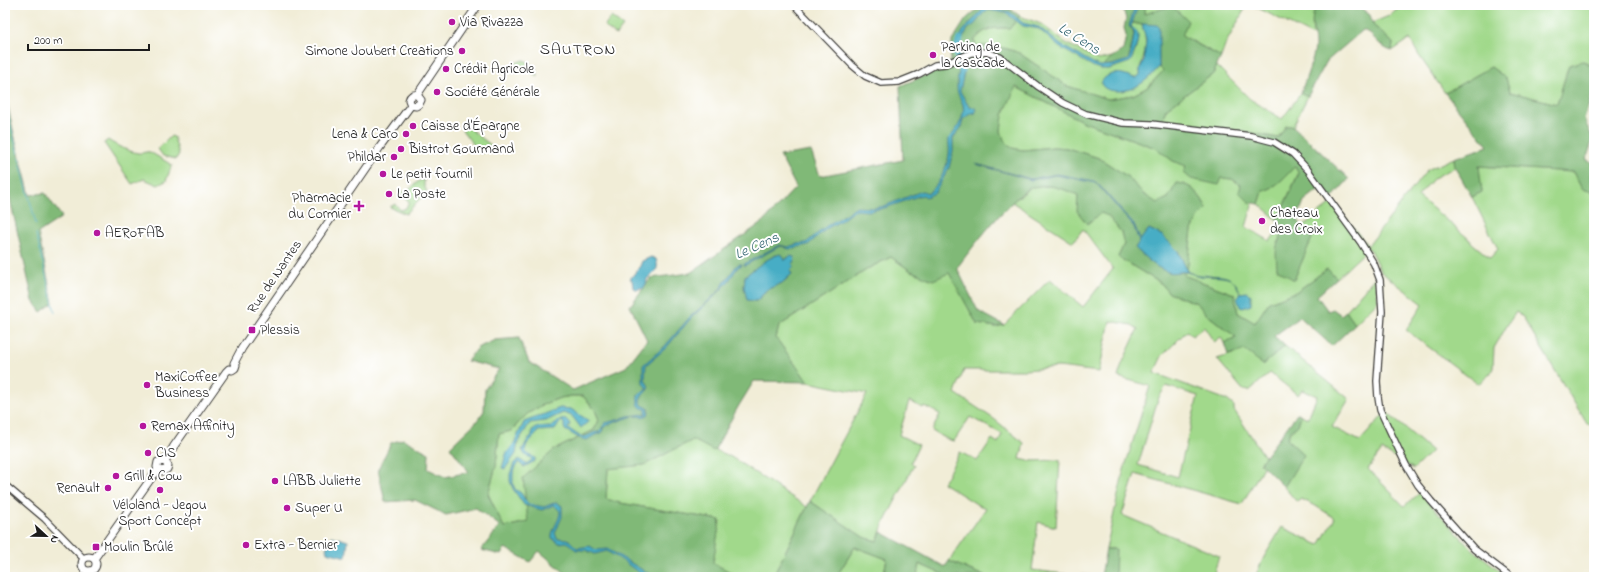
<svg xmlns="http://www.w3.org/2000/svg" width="1599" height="582" font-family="'Indie Flower',sans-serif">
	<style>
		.green { fill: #a1d98b; stroke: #5e7a54; fill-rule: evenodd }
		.forest { fill: #80b977; stroke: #4e6a4a; fill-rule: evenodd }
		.water { fill: #46adc5; stroke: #316470 }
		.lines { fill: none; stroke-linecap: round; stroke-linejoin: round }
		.stream { stroke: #46adc5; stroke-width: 1 }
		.river { stroke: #46adc5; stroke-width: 7 }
		.minor-casing { stroke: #3c3b38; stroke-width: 8 }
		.major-casing { stroke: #3c3b38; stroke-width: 9 }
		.minor { stroke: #fff; stroke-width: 5.5 }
		.major { stroke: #fff; stroke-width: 7 }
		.poi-dot { fill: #b5179e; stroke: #fff; stroke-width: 1.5 }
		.labels { text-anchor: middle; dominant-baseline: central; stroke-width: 4; stroke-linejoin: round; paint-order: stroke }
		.poi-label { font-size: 14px; fill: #1c1c1c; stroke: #fff; text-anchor: start }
		.street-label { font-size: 14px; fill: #1c1c1c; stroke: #fff }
		.water-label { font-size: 15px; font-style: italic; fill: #316470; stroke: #fff }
		.quarter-label { font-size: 16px; letter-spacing: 1px; fill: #1c1c1c; stroke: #fff }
	</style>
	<rect width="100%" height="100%" fill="#fff"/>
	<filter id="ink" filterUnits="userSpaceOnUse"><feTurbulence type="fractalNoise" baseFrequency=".025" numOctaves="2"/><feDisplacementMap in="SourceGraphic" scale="8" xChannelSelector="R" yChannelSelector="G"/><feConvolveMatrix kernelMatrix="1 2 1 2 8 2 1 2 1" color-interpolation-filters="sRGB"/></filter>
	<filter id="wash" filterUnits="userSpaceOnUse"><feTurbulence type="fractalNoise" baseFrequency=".012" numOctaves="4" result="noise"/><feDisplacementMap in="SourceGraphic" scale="16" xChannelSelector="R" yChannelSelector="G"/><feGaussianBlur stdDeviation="0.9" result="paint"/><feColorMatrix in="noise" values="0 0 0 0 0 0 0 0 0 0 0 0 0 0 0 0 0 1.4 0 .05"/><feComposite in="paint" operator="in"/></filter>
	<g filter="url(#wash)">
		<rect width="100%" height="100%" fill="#f1edd7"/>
		<path class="green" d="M1145,5h102l-21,38 -5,14 -77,-43z
			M1252,5h66c-7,9 -6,20 -5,31z
			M1403,5h17l1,2 2,-2h171v63l-11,-7 -14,4 -12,39 -47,-12 -4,-14 -15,-11 -46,26 -27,-39 -8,-15 -18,12 1,-8 -20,-18 -1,-2 17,-7z
			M1020,16l21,8 25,19 32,17 14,-3 -11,11c11,2 20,-4 30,-8 5,-10 12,-27 0,-33l1,-4 10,2c6,18 4,28 -3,45l2,4c-7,8 -14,0 -23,0l4,17c16,-3 25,-11 37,-24l4,4 -15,16 -15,8 -25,4 -41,-13 -48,-33c-14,-6 -27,-7 -42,-7l-3,-5c11,-14 19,-13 36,-13z
			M611,17l12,9 -7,9 -12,-9z
			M523,60c8,2 15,9 15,17 -8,-7 -18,-10 -28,-8l5,-6z
			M1217,66l33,33 32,20 19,-26 7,3 -15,30h-7l-8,12 -32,-6 -84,-11 4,-12 47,-35z
			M1016,87l68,35 72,26 17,13 49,17 10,1 9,6 8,17 4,1 -7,24 24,14 11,-15 4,4 -8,13 17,36 18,-41 -9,-12 30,-24 35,44 59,-76 27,-12 1,9 -21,11 -16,18 51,43 3,4 18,15 8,-9 -26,-52 10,-6 -4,-25 95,6 9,17 11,3 -1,-17 2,-8v259l-7,-2 -64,-107 -7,-5 -8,12 -14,24 -1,20 -3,6 -12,10 -72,-54 17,-26 -42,-32 -12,-24 -32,30 -10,-9 -31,23 -27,10 -14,21 -17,-10 -4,-19 -51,-19 4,-4 5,-41 6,-12 9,-9c-6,-13 -15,-25 -30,-26l-9,15 -11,6 -15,-11 -14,-16 -29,-19 -32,-10 -13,-1 -31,3 -11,-2 -8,-8 -3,-9 2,-16z
			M465,125l27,21 -10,7 -3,-1 -17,-22z
			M171,136l3,1 5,17 -3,5 -13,-3 -5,-7z
			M108,140c9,6 19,11 30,13 4,1 8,-2 12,-1l22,13 -6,16 -8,4 -14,-6 -12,5 -28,-41z
			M1294,166l5,6 -22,48 -18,-16 4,-13c13,-3 23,-15 31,-25z
			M424,179v7l3,5 -21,23 -16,-7 5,-3 6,6 5,-2 3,-7 -10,-7 3,-3 2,1c8,-2 11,-11 20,-13z
			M1056,186l22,9v16l23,2 7,2 13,17 3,12 -6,13 44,27 7,9 28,10 8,10 31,24 -12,6 -3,-6 -7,5 -10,-15 -12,9 -5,-5 -25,25 -8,17 73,27 7,6v4l31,47 -5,6 3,4 -21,37 -107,-30 -13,41 97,41 -6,21h-98v-28h-9l17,-76 27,-87 -32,-9 4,-13 16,-35 -6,-4 -22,-4 -11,51 -40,-5 -34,3h-61l-9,23 39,26 30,24 -4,16 9,2 31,-1 -4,67 -18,-5 -6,48 32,4 1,3h-79l-37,-16 37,-53 -8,-3 -35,-22 17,-31 17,9 15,-22 6,4 4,-9 -32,-17 -16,24 -5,-1 -17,-9 8,-17 -16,-8 -1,2 -14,-7 -10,34 20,10 -8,17 3,3 -31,60 -6,16 -14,-4 -53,-36 57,-107 -59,-12 -32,-44 3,-12 92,-59 20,-10 20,14 38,1 28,52 19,3 8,-2 46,-46 33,28 30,-38 -30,-40 -10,13 -61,-40 20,-15zM1166,386l32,10 -20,81 -40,-12 20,-66z
			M1375,277l3,24 -23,23 -9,-13z
			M1285,346l64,53 -17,28 28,14 26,-29 46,39 -18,18 -32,-19 -14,19 36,37 16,-13 50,54 38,30h-253l9,-20 18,-30 37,18 16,-27 -21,-13 -13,-6 -4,3 -13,-15 19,-32 -16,-16 3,-7 8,-7 3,-10 7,3 9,-22 -15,-6 -4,5 -28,-22 -21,18 -6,-1 -26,-31 28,-9 18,15z
			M572,396h11l12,14 4,10 -5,10 -40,20 -26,72 -24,5 -16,-33 8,-28 3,-32 12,-3 16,-17 17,-10 16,-6z
			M693,440l38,17 76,50 -34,70h-33l-28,-14 8,-43 -100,-17 -14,-4 2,-31 36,-3z
			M855,547l32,12 -4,18h-47z
			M919,564l30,13h-32z"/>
		<path class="forest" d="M982,5l24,1 14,10 -10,12c-17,0 -25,-1 -36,13l3,5c15,0 28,1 42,7l48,33 41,13 25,-4 15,-8 15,-16 -4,-4 -1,-30 -4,-12h-12l-12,-3 4,13 -5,23 -3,3 -8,3 -15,2 9,-9 11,-7 3,-14 -2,-8 2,-9 -4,-14h23l-1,9 28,-8 16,15 -6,15 39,21 -8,17 -47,35 -4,11 84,12 32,6 8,-12h7l56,53 -18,20 -9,-12 -18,14 -7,18 15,19 -18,42 -17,-11c-1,-19 -3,-22 8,-39l-8,-10 22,-47 -4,-7c-9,10 -19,22 -32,25l-4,13 -10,-2 -10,-10 2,-7 -9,-6 -10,-1 -3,7 -28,-6 -7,-6 2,-7 -13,-5 -17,-13 -72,-26 -68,-35 -13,28 -2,16 3,9 8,8 11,2 31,-3 13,1 32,10 29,19 14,16 15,10 11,-5 9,-15c15,1 24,13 30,26l-9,9 -6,12 -5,41 -9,-20 -15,-15 -14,-7 -14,19 16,14 9,6 11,4h15l-3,3 51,19 4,19 17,10 14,-21 27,-10 31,-23 10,9 -20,18 11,15 5,-2 8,6 5,-4 9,13 -23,22 -32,-29 -26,19 11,10 -22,19 -18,-15 -17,5 -4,-12 12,-6 -31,-24 -8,-10 -28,-10 -7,-9 -44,-27 6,-13 -3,-12 -13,-16 -7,-3 -14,11 -10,-13 1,-16c-15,-6 -29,-12 -45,-8 -18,5 -64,64 -76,81l21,43 26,14 -8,2 -19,-3 -28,-51 -16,7 -22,-9 -20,-14 -20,10 -92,59 -3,12 32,44 -54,-1 -16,26 -24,44 -21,-11 -49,25 -36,4 -2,30 14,4 100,17 -7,43 27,14h-170l-31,-26 -9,11 -25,-14 -4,7 -20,-5 19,-24 -24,-18 -30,7 -31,-15 -30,2 -7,-33 13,-26 12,-4 26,14 -1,16 17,8 24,-5 -19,-25 26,-25 8,-11 1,-22 14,-20 -32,-8 10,-13 18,-8 24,-2 10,24 44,28 53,-23 21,-27 -17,-34 21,-28 39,-5 73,-51 33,-35 -16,-31 31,-5 9,25 83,-16 -3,-74 50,-21 2,-24 14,-22zM775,255l9,2v2l1,1 3,-3 7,5 -3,1 2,3 -4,5 2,3 -10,9 -16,7 -5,7 -5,4h-5l-7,-14 1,-11c11,-7 19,-14 30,-21zM572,396h11l12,14 4,10 -5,10 -40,20 -31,28 5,44 -24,5 -16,-33 8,-28 3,-32 12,-3 16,-17 17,-10 16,-6z
			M1318,5h28l5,3 1,-3h9l1,4 8,6 3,10 20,18 -1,8c-13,-3 -18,-17 -29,-21l-36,31 -19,35 -7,-3c3,-11 15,-39 14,-49 -1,-13 -7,-27 3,-39z
			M1583,61l11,7v21l-10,30 9,20 -7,21 8,3 -2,12 1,17 -11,-3 -9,-17 -94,-6 3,26 -10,5 -17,-30 -1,-9 34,-12 -43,-53 46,-26 15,11 4,14 47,12 12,-39z
			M5,93l9,41 16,61 15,-2 17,24 -24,16 15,70 -12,9 -8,-11 -28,-124z
			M1297,414l4,1 -3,10 -8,7 -3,7 17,16 -20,32 -24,-24z
			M810,501l53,36 14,4 4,-9 64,35 4,-6 37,16h-37l-30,-13 -2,13h-34l4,-18 -32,-12 -19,30h-63z
			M1106,549h10l-1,28h-50l-1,-3 37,2z"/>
		<path class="water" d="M1135,5h3l-7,22c3,2 6,3 7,7 1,6 -4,22 -8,28l-21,7h-9l-6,-2 -35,-20 -20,-18 -16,-3 -17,-13 -18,-3 -4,2 -9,12 -7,5 -4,7 -5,12 -3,-2 7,-15 22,-24h4l21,5 13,11 16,4 22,18 34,19 5,2 12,-1 16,-5 2,-4 4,-21v-3l-5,-6z
			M1144,24l13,1 2,2v40c-12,14 -25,25 -44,24 -6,-1 -10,-1 -14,-7 2,-9 14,-12 22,-10 5,1 8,4 13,4l4,-3v-7l4,-7 2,-21 -4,-15z
			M961,62l4,6 -5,23 8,14 9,4 -3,6 -1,-3 -10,7 -2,9 -8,10v13l-4,17 -14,25 -9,4 -3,-2c-17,4 -32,13 -49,15 -6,2 -13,0 -19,0l-15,11 -14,8 -18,16 -19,4 -7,-3 -4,1 -34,19v-2l35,-19 9,2 9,-3 9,-1 23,-19 11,-6 15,-11 19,1 10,-2 38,-15 6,2c10,-5 20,-28 21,-39 1,-6 -1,-11 0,-16 8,-8 16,-21 14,-33 -2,-6 -6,-11 -6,-18 0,-8 3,-15 2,-24z
			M976,164l55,15 26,-5 37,7 4,3 37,42 5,14 9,-11 14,7 15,15 10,21c21,9 44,-6 52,21l7,-1 4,3v10l-8,3 -3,-1 -3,-9 3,-5c-6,-21 -21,-15 -39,-17 -5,0 -9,-3 -15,-4 -6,-1 -12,2 -18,0 -14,-5 -23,-15 -33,-24l4,-6 -5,-15 -38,-44 -40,-8 -25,5z
			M780,254l3,2 2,4 5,-4 4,1 1,5 -3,1 2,3 -4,5 2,3 -10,9 -16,7 -6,8 -4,3 -9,-1 -3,-13 1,-11c11,-8 21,-18 35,-22z
			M651,257l5,2c4,13 -2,12 -9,20l-1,5 -3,5 -3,-1 -3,2 -4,-2 -1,-8 -2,-1 10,-13 2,-5z
			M739,264h3v1l-4,2 -10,15 -11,12 -25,23 -26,31 -20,17 -1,14 4,8c-2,6 -8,7 -9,14l2,4 6,3 1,4 -1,3c-6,3 -7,1 -13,1 -3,0 -29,9 -31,11 -1,2 -2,4 -2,6l-7,2 -8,5c-9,-1 -14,-6 -22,-10l-1,-3v-4l-3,-2 -6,9 -17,1 -3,5 -8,8 -2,7 3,3 7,4v3l-11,6 -6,-5 -5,12v10l2,5 6,4 7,11 16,3 12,-5 6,4v11l-7,16 2,5 11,1 9,9 13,-2 6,4 12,-1 46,28c-12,0 -21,-9 -31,-16 -5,-4 -11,-6 -16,-10l-12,3 -9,-4h-10l-9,-8 -8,1 -7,-5c-1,-9 8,-17 8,-27l-6,-6 -12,5 -18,-5 -11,-16 -3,-8v-7l4,-11 5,-4 7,5 6,-4 -1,-2 -6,-3 -3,-5 5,-9 5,-6v-5l6,-3h13l6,-6 9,-2 4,5 -2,5c5,1 7,5 12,7 7,3 12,-5 19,-4l6,-9 15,-4 8,-3 18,-2v-5c-8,0 -9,-7 -8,-14l9,-6 -4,-6v-18l22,-19 24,-28 29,-26 18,-26z
			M560,408l11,1 18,12 -8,7 -9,-12 -9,-3 -17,8 -16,2 -12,19 -2,12 -11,15 -3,-1 4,-14 7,-9 11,-23z
			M332,536l16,5 -2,16 -19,-5 -1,-3z"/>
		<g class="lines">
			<path class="stream" d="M5,103l31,121
				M36,234l19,78"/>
			<path class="river" d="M960,39l-4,13 6,18"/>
		</g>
	</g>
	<g filter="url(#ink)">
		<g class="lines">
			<defs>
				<path id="minor" d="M795,6l57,59 13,11 16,7 18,-1 20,-8 16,-9 10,-1 26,-11 15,-1 14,5 39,30 24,16 23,11 37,9 28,1 100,12 23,6 19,12 15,16 53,73 13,21 6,16 2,32 -5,69 1,16 2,13 26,55 12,20 13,16 43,48 37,28
					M5,485l40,34 39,40"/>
				<path id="major" d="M417,95l61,-90
					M411,105l5,1 3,-2 2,-4 -4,-5
					M411,105l-2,-5c1,-4 4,-6 8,-5
					M165,461l9,-15 52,-74 3,-3 3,1 3,-2 1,-3 -2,-2 8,-15 138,-201 31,-42
					M158,470l5,1 4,-2 1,-3 -3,-5
					M158,470l-1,-3 1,-5 7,-1
					M82 564a7 7 0 1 1 14 0a7 7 0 1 1-14 0Z
					M94,559l58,-82 6,-7"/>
			</defs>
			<use href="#minor" class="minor-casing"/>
			<use href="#major" class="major-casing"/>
			<use href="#minor" class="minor"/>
			<use href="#major" class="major"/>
		</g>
	</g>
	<g class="poi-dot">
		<circle cx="452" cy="22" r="4"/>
		<circle cx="462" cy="51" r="4"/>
		<circle cx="933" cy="55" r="4"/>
		<circle cx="446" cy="69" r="4"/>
		<circle cx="437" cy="92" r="4"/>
		<circle cx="413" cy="126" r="4"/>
		<circle cx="406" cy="134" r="4"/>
		<circle cx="401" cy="149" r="4"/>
		<circle cx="394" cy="157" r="4"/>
		<circle cx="383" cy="174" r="4"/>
		<circle cx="389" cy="194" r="4"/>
		<path d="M357 200h4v4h4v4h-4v4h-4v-4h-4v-4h4z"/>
		<circle cx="1262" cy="221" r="4"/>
		<circle cx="97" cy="233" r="4"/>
		<rect x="248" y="326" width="8" height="8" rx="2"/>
		<circle cx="147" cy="385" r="4"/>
		<circle cx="143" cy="426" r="4"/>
		<circle cx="148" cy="453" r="4"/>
		<circle cx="116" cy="476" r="4"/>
		<circle cx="275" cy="481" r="4"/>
		<circle cx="108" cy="488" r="4"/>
		<circle cx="160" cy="490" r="4"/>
		<circle cx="287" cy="508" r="4"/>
		<circle cx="246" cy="545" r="4"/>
		<rect x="92" y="543" width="8" height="8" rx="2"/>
	</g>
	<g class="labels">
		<g class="poi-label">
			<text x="460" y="22">Via Rivazza</text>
			<text x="941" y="47">Parking de<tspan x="941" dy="16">la Cascade</tspan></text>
			<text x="454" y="51" text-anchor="end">Simone Joubert Creations</text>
			<text x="454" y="69">Crédit Agricole</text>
			<text x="445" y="92">Société Générale</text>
			<text x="421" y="126">Caisse d'Épargne</text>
			<text x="398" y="134" text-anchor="end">Lena &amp; Caro</text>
			<text x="409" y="149">Bistrot Gourmand</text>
			<text x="386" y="157" text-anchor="end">Phildar</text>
			<text x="391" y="174">Le petit fournil</text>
			<text x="397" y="194">La Poste</text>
			<text x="351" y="198" text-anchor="end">Pharmacie<tspan x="351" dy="16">du Cormier</tspan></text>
			<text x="1270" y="213">Chateau<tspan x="1270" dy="16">des Croix</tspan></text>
			<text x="105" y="233">AERoFAB</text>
			<text x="260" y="330">Plessis</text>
			<text x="155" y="377">MaxiCoffee<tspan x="155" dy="16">Business</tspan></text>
			<text x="151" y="426">Remax Affinity</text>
			<text x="156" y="453">CIS</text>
			<text x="124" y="476">Grill &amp; Cow</text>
			<text x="283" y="481">LABB Juliette</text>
			<text x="100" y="488" text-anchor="end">Renault</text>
			<text x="160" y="505" text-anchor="middle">Véloland - Jegou<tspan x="160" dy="16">Sport Concept</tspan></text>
			<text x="295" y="508">Super U</text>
			<text x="254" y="545">Extra - Bernier</text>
			<text x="104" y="547">Moulin Brûlé</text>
		</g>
		<g class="street-label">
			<text transform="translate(275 277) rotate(-56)">Rue de Nantes</text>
		</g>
		<g class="water-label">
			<text transform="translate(1079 39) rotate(32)">Le Cens</text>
			<text transform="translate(757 246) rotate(-24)">Le Cens</text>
		</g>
		<g class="quarter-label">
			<text x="578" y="50">SAUTRON</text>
		</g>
	</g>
	<rect width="1599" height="582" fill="none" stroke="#fff" stroke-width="20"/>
	<g transform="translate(46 536) rotate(112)" stroke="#ffffff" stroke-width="3" paint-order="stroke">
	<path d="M0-3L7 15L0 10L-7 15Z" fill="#1c1c1c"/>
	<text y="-6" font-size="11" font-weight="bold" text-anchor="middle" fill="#1c1c1c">N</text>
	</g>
	<path d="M28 44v6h121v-6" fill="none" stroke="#1c1c1c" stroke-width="2"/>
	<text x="34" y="44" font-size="12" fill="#1c1c1c" stroke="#ffffff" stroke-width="3" paint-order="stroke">200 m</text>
</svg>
